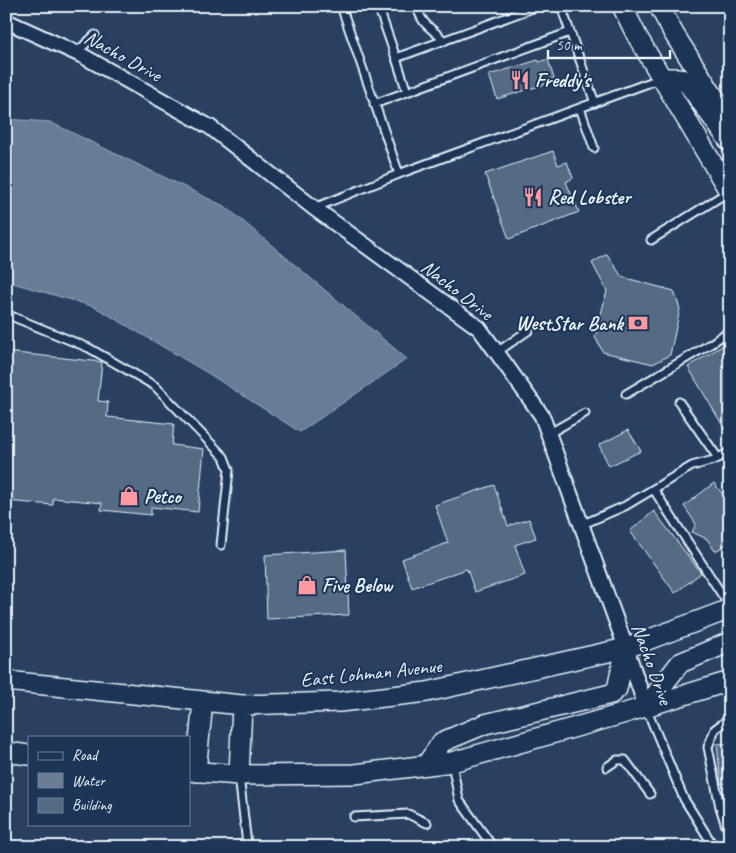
<svg xmlns="http://www.w3.org/2000/svg" width="736" height="853" font-family="Caveat,sans-serif">
	<style>
		.water { fill: #6b7c95; stroke: #9dabbd }
		.building { fill: #556a83; stroke: #e8f1f8 }
		.lines { fill: none; stroke-linecap: round; stroke-linejoin: round }
		.service-casing { stroke: #e8f1f8; stroke-width: 11 }
		.minor-casing { stroke: #e8f1f8; stroke-width: 18 }
		.secondary-casing { stroke: #e8f1f8; stroke-width: 22 }
		.service { stroke: #1d3557; stroke-width: 7 }
		.minor { stroke: #1d3557; stroke-width: 14 }
		.secondary { stroke: #1d3557; stroke-width: 19 }
		.labels { text-anchor: middle; dominant-baseline: central; stroke-width: 4; stroke-linejoin: round; paint-order: stroke }
		.street-label { font-size: 20px; fill: #e8f1f8; stroke: #1d3557 }
		.poi-label { font-size: 20px; font-weight: bold; fill: #e8f1f8; stroke: #1d3557; text-anchor: start }
	</style>
	<rect width="100%" height="100%" fill="#294061"/>
	<filter id="ink" filterUnits="userSpaceOnUse"><feTurbulence type="fractalNoise" baseFrequency=".02" numOctaves="2"/><feDisplacementMap in="SourceGraphic" scale="10" xChannelSelector="R" yChannelSelector="G"/><feConvolveMatrix kernelMatrix="1 2 1 2 8 2 1 2 1" color-interpolation-filters="sRGB"/></filter>
	<g filter="url(#ink)">
		<path class="water" d="M6,119l44,3 176,85 181,152 -107,73 -94,-60 -111,-65 -89,-26z"/>
		<path class="building" d="M548,59l6,20 -9,2 1,3 -49,15 -8,-24 49,-15 1,2z
			M553,151l5,14 9,-3 6,16 -7,4 13,30 -70,27 -24,-65z
			M607,254l15,23 52,14 6,18 -10,46 -17,9 -50,-12 -8,-15 12,-46 -15,-28z
			M730,341v97l-42,-71z
			M6,352l96,10 -4,39 10,1 -1,15 67,7 -2,21 32,4 -6,63 -47,-5v8l-50,-5 1,-7 -49,-5v7l-47,-4z
			M628,430l13,21 -32,15 -10,-21z
			M714,483l16,21v39l-15,8 -8,-12 -15,-7 4,-8 -12,-18z
			M494,485l14,41 21,-7 7,19 -21,7 10,30 -50,17 -8,-23 -55,19 -10,-29 46,-16 -13,-38z
			M654,511l47,62 -26,20 -45,-62z
			M346,550l3,65 -82,4 -2,-64z
			M730,743v40l-9,1 -4,-40z"/>
		<g class="lines">
			<defs>
				<path id="service" d="M341,6l58,168
					M378,6l18,52
					M417,6c5,21 15,21 27,35
					M561,6l34,97
					M76,53l19,-18
					M407,92l-11,-34 142,-52
					M374,104l196,-72
					M580,108l14,40
					M314,208l90,-36 258,-94
					M651,240l77,-48
					M6,314l83,34 66,38 69,71 5,13 -8,75
					M497,352l32,-22
					M626,394l86,-51 18,-13
					M679,402l39,56 12,-6
					M548,434l37,-21
					M654,490l76,117
					M581,525l44,-19 67,-40 22,-6 4,-2
					M646,708l38,91 27,43 4,5
					M730,718l-15,11 -7,18 12,60 6,19 4,4
					M452,763l7,37 34,47
					M607,767l10,-7h8l25,34
					M239,776l8,68 2,3
					M354,817l54,-3 19,9"/>
				<path id="minor" d="M6,21l77,35 127,71 104,81 165,120 29,40 34,48 84,232 20,59"/>
				<path id="secondary" d="M622,6l15,30 93,157
					M659,6l15,28 56,88
					M662,78h17l9,6 42,58
					M6,681l236,24 98,-3 87,-10 199,-44 104,-39
					M646,707l34,-44 50,-21
					M6,752l23,3
					M426,765l16,-23 43,-18 126,-30 6,-5 9,-41
					M189,771l50,4 116,-1 97,-12 170,-48 108,-33
					M196,772l7,-71
					M239,775l3,-70"/>
			</defs>
			<use href="#service" class="service-casing"/>
			<use href="#minor" class="minor-casing"/>
			<use href="#secondary" class="secondary-casing"/>
			<use href="#service" class="service"/>
			<use href="#minor" class="minor"/>
			<use href="#secondary" class="secondary"/>
		</g>
	</g>
	<defs>
		<symbol id="restaurant-bare" viewBox="-9 -9 18 18"><path d="M-5-6h1v4h1v-4h1v4h1v-4h1v5L-1.5 .5V6h-2V.5L-5-1ZM5-6V6H3V1.5H1.5Q1.5-4 5-6Z" fill="#ff9aa2" stroke="#1d3557" stroke-width="2.5" paint-order="stroke"/></symbol>
		<symbol id="bank-bare" viewBox="-9 -9 18 18"><path d="M-6-4H6V4H-6ZM0-2.3a2.3 2.3 0 1 0 0 4.6a2.3 2.3 0 1 0 0-4.6Z" fill="#ff9aa2" stroke="#1d3557" stroke-width="2.5" paint-order="stroke"/></symbol>
		<symbol id="shop-bare" viewBox="-9 -9 18 18"><path d="M-5-2.5h2.3a2.7 3.5 0 0 1 5.4 0H5L5.5 6h-11ZM-1.5-2.5h3a1.5 2.3 0 0 0-3 0Z" fill="#ff9aa2" stroke="#1d3557" stroke-width="2.5" paint-order="stroke"/></symbol>
	</defs>
	<g fill-rule="evenodd">
		<use href="#restaurant-bare" x="506" y="66" width="28" height="28"/>
		<use href="#restaurant-bare" x="519" y="183" width="28" height="28"/>
		<use href="#bank-bare" x="624" y="309" width="28" height="28"/>
		<use href="#shop-bare" x="115" y="482" width="28" height="28"/>
		<use href="#shop-bare" x="293" y="571" width="28" height="28"/>
	</g>
	<g class="labels">
		<g class="street-label">
			<text transform="translate(123 56) rotate(29)">Nacho Drive</text>
			<text transform="translate(457 290) rotate(38)">Nacho Drive</text>
			<text transform="translate(652 664) rotate(70)">Nacho Drive</text>
			<text transform="translate(371 673) rotate(-6)">East Lohman Avenue</text>
		</g>
		<g class="poi-label">
			<text x="535" y="80">Freddy's</text>
			<text x="548" y="197">Red Lobster</text>
			<text x="623" y="323" text-anchor="end">WestStar Bank</text>
			<text x="144" y="496">Petco</text>
			<text x="322" y="585">Five Below</text>
		</g>
	</g>
	<rect width="736" height="853" fill="none" stroke="#1d3557" stroke-width="25"/>
	<rect x="12" y="12" width="711" height="828" fill="none" stroke="#e8f1f8" stroke-width="2" filter="url(#ink)"/>
	<rect x="28" y="736" width="162" height="90" fill="#1d3557" stroke="#6e8097"/>
	<rect x="38" y="752" width="25" height="8" fill="#1d3557" stroke="#6e8097"/>
	<text x="72" y="760" font-size="15" fill="#e8f1f8">Road</text>
	<rect x="38" y="773" width="25" height="15" fill="#6b7c95" stroke="#6e8097"/>
	<text x="72" y="786" font-size="15" fill="#e8f1f8">Water</text>
	<rect x="38" y="798" width="25" height="15" fill="#556a83" stroke="#6e8097"/>
	<text x="72" y="810" font-size="15" fill="#e8f1f8">Building</text>
	<path d="M548 50v8h122v-8" fill="none" stroke="#e8f1f8" stroke-width="2.5"/>
	<text x="556" y="50" font-size="15" fill="#e8f1f8" stroke="#1d3557" stroke-width="4" paint-order="stroke">50 m</text>
</svg>
